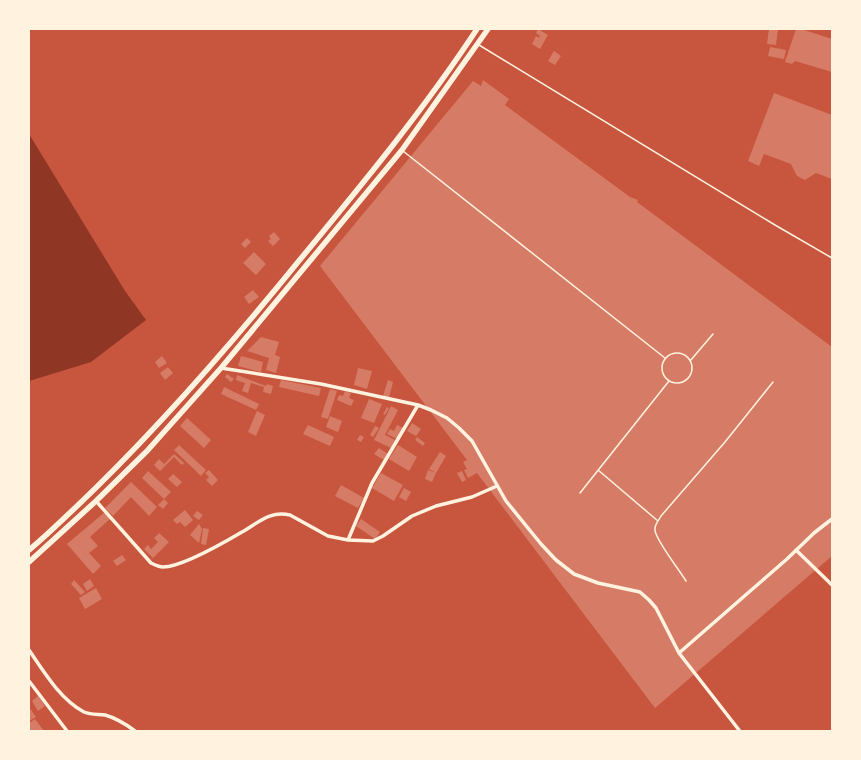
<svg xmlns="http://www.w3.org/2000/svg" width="861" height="760" font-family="'Archivo Narrow',sans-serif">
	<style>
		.water { fill: #8f3625 }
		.building { fill: #d67c66 }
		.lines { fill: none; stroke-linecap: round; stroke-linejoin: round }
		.service { stroke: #fff3e0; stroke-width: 1.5 }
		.minor { stroke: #fff3e0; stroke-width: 3.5 }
		.primary { stroke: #fff3e0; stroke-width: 5.5 }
	</style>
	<rect width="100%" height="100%" fill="#c8553d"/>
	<path class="water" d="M29,134l96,157 21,29 -55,42 -62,19z"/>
	<path class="building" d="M538,29l10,6 -8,14 -8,-5 4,-8 3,2 1,-2 -4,-3z
		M769,29h9l-2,16 -9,-1z
		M796,29h5l31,10v33l-37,-11 -3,3 -7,-2z
		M770,47l16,3 -2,9 -16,-3z
		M554,51l7,5 -6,9 -7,-4z
		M483,80l26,19 -4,6 125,92 8,3 -1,2 195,145v209l-177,152 -178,-235 -9,5 -4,-8 3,-1 -4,-7 4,-2 -147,-194 153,-185 8,5z
		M774,93l58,22v64l-16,-6 -11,7 -8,-4 -6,-12 -27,-10 -5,12 -11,-5z
		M274,232l6,7 -7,7 -5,-5 3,-2 -2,-3z
		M247,238l4,4 -6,6 -4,-4z
		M254,252l12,12 -10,11 -13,-12z
		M253,290l6,7 -10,7 -5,-7z
		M261,337l18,5 -4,13 5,2 -4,16 -10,-3 3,-12 -22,-7z
		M162,356l5,7 -8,5 -4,-6z
		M241,356l22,6 -2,10 -23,-6z
		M168,367l5,6 -8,7 -5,-7z
		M358,368l14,3 -5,18 -13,-4z
		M227,374l7,5 -3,3 -6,-5z
		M237,375l29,11 1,-2 6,2 -2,8 -8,-2 1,-5 -13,-4 -3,10 -6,-2 3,-8 -9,-3z
		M281,380l40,8 -2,8 -40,-9z
		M388,380l5,2 -4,16 -6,-2z
		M224,387l35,17 -3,6 -35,-16z
		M330,389l7,2 -9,28 -7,-2z
		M345,391l6,2 -2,5 5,2 -3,6 -14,-6 2,-5 4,1z
		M369,399l13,5 -8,19 -13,-5z
		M391,406l7,4 -13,25 10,5 -4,8 -17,-8z
		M387,407l2,1 -4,7 -2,-1z
		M257,411l8,4 -9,21 -8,-4z
		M330,416l12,5 -4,11 -12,-5z
		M187,418l24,22 -7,8 -24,-22z
		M412,423l9,6 -5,7 -9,-5z
		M308,425l26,12 -4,9 -27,-12z
		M397,425l6,3 -6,11 -10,-5 3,-5 4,2z
		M375,426l4,2 -6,9 -3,-2z
		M360,435l4,2 -3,5 -4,-2z
		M417,437l8,6 -2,3 -8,-6z
		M179,445l27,25 -5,6 -27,-26z
		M398,445l19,12 -8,14 -20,-12z
		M379,448l9,6 -4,6 -10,-6z
		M440,452l6,4 -10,17 -7,-4z
		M174,454l10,9 -2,2 -8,-8 -14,14 -6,-6 5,-6 5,5z
		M209,470l9,10 -6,6 -6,-6 3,-3 -4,-4z
		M428,470l8,3 -4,9 -7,-3z
		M148,471l23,21 -7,7 -22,-21z
		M462,471l4,9 -4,2 -5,-9z
		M381,473l22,12 -9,16 -22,-13z
		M173,474l9,8 -5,5 -9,-8z
		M131,482l26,25 -8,9 -18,-19 -18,19 -8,-8z
		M341,485l23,13 -6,10 -23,-12z
		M404,488l7,4 -5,9 -7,-4z
		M164,499l4,4 -5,6 -5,-4z
		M185,510l8,10 -8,7 -5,-5 -3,2 -4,-4z
		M197,511l6,4 -4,5 -6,-4z
		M105,512l6,6 -21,19 8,9 -9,7 12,13 -8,8 -26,-30z
		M361,519l19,13 -5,7 -19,-13z
		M199,524l3,5 -3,14 -9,-8z
		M203,528l6,1 -3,16 -5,-1z
		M159,533l10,9 -16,16 -9,-9 4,-4 3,4 7,-7 -4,-4z
		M122,555l4,5 -9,6 -4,-5z
		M90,579l4,7 -7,5 -4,-7z
		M74,580l11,12 -4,3 -10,-11z
		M96,588l6,11 -17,10 -6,-11z
		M38,696l7,10 -7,5 -6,-10z
		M29,707l7,10 -7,4z
		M35,719l9,12h-15v-8z"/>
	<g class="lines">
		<path class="service" d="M479,45l296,180 57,33
			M403,151l262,207
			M662 368a15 15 0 1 1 30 0a15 15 0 1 1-30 0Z
			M690,361l23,-27
			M598,470l60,51
			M580,493l89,-112
			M686,581c-6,-10 -31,-42 -31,-51 -1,-5 4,-10 6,-14l64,-74 48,-60"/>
		<path class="minor" d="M221,368l100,16 97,21 13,5 16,8 12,10 13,13 34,60 35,43 15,16 18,14 24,9 42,9 9,8 7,8 23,45 60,77
			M96,501l55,62c4,2 8,4 12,4 18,0 62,-25 79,-35 16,-9 28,-22 48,-17l38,21 20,4 25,1 10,-5 29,-20 24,-10 36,-9 25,-11
			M348,540l24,-57 46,-78
			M796,550l36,35
			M29,650c15,22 31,49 55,62 7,3 14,2 21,3 11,3 22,10 30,16
			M679,653l108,-94 27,-26 18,-14
			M29,681l38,50"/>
		<path class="primary" d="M29,550c16,-13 31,-28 46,-42 80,-76 153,-160 223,-246 62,-75 125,-151 179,-233
			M29,562l67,-61 51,-50 74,-83 181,-218 86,-121"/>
	</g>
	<rect width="861" height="760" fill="none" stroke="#fff3e0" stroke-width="60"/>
</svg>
